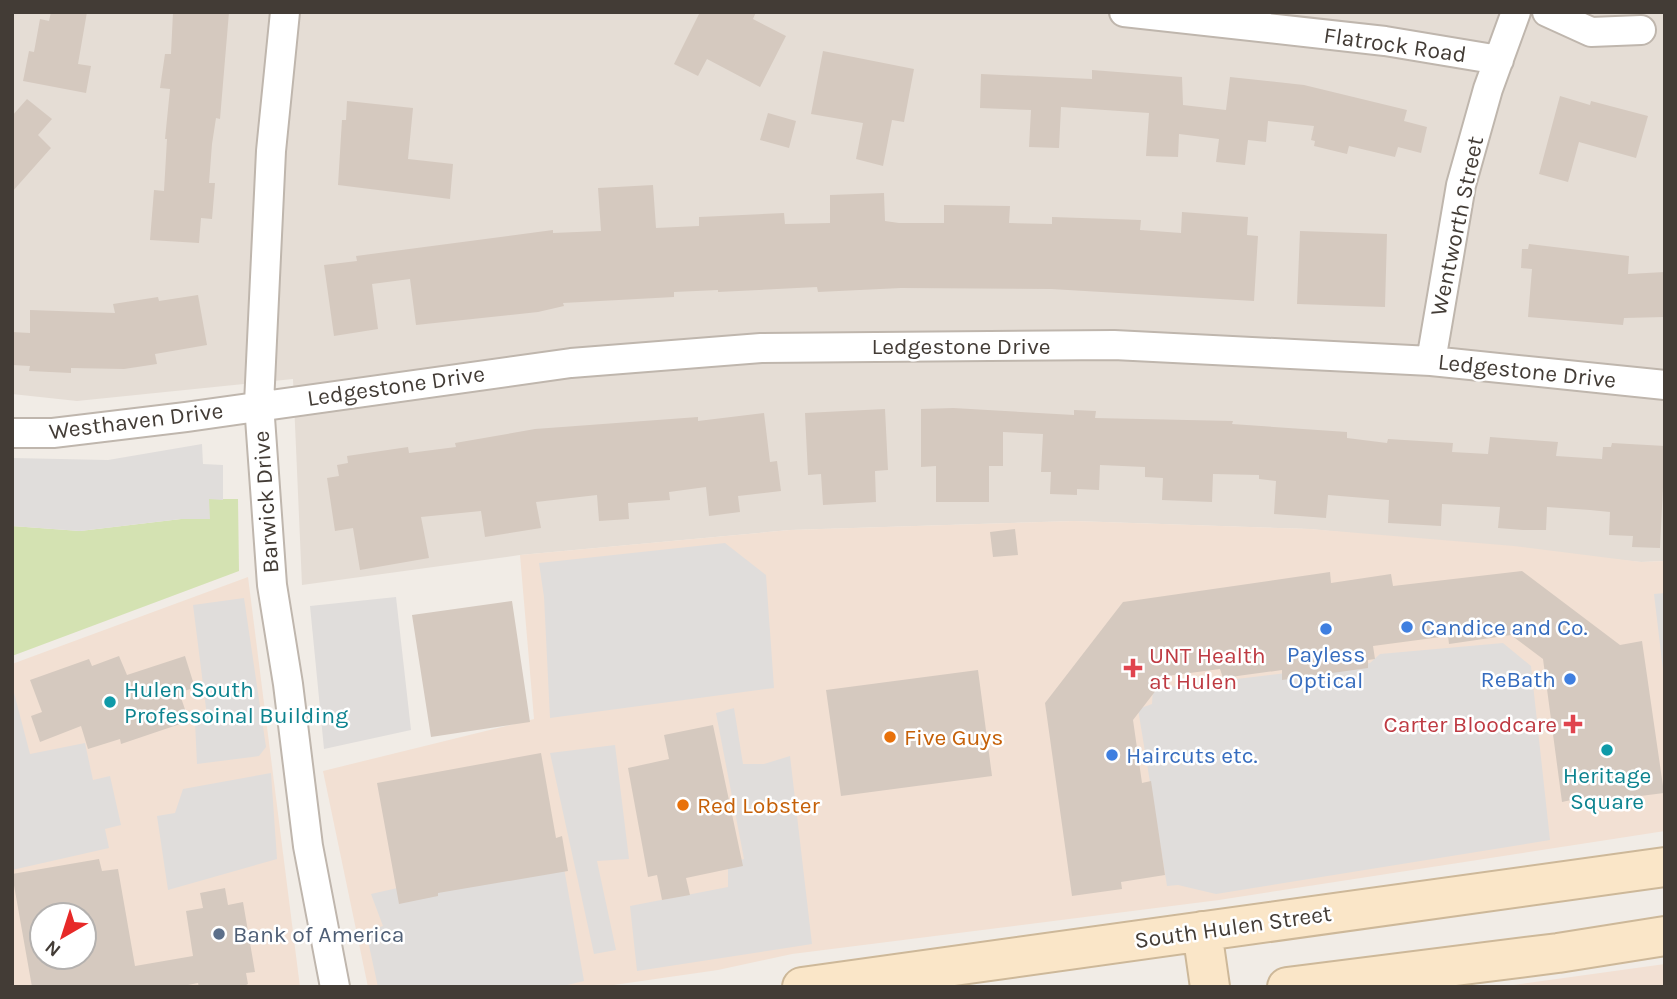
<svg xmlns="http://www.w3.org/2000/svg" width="1677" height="999" font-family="Karla,sans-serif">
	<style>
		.residential { fill: #e5ddd5 }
		.commercial { fill: #f2e0d3; fill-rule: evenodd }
		.green { fill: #d4e2b2 }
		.parking { fill: #e0dddb }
		.building { fill: #d5c9bf; fill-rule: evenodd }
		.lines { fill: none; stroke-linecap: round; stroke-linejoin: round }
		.minor-casing { stroke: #bfb6ad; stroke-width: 32 }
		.secondary-casing { stroke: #cdb899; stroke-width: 42 }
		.minor { stroke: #fff; stroke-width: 28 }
		.secondary { stroke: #fae6c8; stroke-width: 38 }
		.shop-dot { fill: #3f7fe0; stroke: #fff; stroke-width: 2.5 }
		.health-dot { fill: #e0444e; stroke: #fff; stroke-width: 2.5 }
		.culture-dot { fill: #0f9aa8; stroke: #fff; stroke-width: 2.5 }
		.food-dot { fill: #e8710a; stroke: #fff; stroke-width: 2.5 }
		.service-dot { fill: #5c6f8a; stroke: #fff; stroke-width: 2.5 }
		.labels { text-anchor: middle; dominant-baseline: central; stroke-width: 5; stroke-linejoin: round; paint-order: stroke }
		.street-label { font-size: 23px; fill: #433c36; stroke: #fff }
		.shop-label { font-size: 23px; fill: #366cbe; stroke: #fff; text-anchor: start }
		.health-label { font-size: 23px; fill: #be3a42; stroke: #fff; text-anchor: start }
		.culture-label { font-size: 23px; fill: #0d838f; stroke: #fff; text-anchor: start }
		.food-label { font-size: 23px; fill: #c56008; stroke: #fff; text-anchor: start }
		.service-label { font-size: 23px; fill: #4e5e75; stroke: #fff; text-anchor: start }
	</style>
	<rect width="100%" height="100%" fill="#f1ece6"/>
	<path class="residential" d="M12,12h1653v549l-24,1 -331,-33 -236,-8 -284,9 -270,25 -218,30 -9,-206 -216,22 -65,-7z"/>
	<path class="commercial" d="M1074,521l236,8 204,17 127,16 24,-1v270l-446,69 -427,54 -74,16 -118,17h-232l-45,-216 211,-52 -14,-164 270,-25z
		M248,577l52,410h-288v-323zM42,915h42v42h-42z
		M1665,964v23h-166z"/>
	<path class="green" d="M209,499h29l1,72 -227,85v-130l68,5 101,-12h28z"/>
	<path class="parking" d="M202,444l1,20 20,1v35l-14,-1 1,20h-29l-101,12 -68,-5v-68l96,2z
		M725,543l41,32 8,113 -224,30 -6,-121 -5,-34z
		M1665,593v94l-11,-93z
		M396,597l15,133 -87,19 -14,-143z
		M244,598l22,149 -7,9 -62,8 -2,-42 12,-6 -14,-111z
		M1503,643l28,23 19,174 -334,54 -38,-9 -11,1 -29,-177 14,-5 1,-15 217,-26 10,-9z
		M12,685l18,69 55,-11 8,37 17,-4 11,49 -16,4 4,19 -97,22z
		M734,708l9,56h21l26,-8 22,188 -175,27 -7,-65 98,-19v-23l16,-5 -28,-146z
		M615,745l14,114 -32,2 19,89 -22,4 -44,-201z
		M271,773l6,86 -109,31 -11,-74 18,-3 8,-24z
		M561,851l23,130 -25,6h-181l-12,-55 17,-6 -12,-32z"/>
	<path class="building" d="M51,12h36l-9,52 13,2 -5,27 -63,-12 6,-30 5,1 6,-33 9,2z
		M173,12h56l-9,107 -4,-1 -4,26 -3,39h6l-3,36 -11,-1 -2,25 -49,-3 4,-50 10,1 3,-52h-2l5,-50 -10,-1 5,-34h6z
		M700,12h56l-3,7 33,17 -26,51 -53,-28 -9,17 -24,-12z
		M823,51l91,18 -10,53 -12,-2 -9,46 -27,-7 7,-36 -52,-9z
		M1092,70l90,7 1,28 43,5 4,-33 74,8 103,25 -3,11 23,6 -6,26 -23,-6 -3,10 -46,-11 -2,8 -33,-8 1,-5 -4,-1 3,-14 -46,-5 -2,21 -18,-2 -3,25 -29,-3 3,-23 -40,-5 -1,23 -32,-1 3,-43 -88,-6 -2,41 -30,-1 2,-37 -51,-2 1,-34 111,5z
		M1560,96l30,9 1,-4 57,15 -12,42 -57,-16 -11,40 -29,-8z
		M27,99l25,20 -14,16 13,13 -39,44v-76z
		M347,101l66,7 -5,51 45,5 -3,35 -112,-14 4,-65h4z
		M768,113l28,8 -7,27 -29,-8z
		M653,185l3,43 43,-2v-9l85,-4 1,11 45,-1v-28l54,-2 1,28 14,2h45v-18l66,1 -1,17 43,1v-7l89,3 -1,10 41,3 1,-21 66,5 -1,18 11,1 -4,65 -203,-12 -150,-1 -83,4 -1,-5 -99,5v-2l-44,2v5l-111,6 1,3 -26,6 -122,13 -6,-46 -38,5 6,45 -44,7 -10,-71 33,-4 -1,-5 197,-26v3l48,-2 -3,-43z
		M1300,231l87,3 -2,73 -88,-3z
		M1529,244l100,12 -1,18 37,-2v45l-41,1 -1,7 -95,-8 4,-48 -11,-1 1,-19h6z
		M198,295l9,50 -52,9 2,10 -33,5 -53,-1v5l-42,-2 1,-5 -18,-1v-33l18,1v-23l85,3 -2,-9 45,-7 1,4z
		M953,408l121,7v-5l22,1 -1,7 138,3 -1,3 115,8v6l40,5 1,-4 65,4 -1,9 36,2 2,-17 68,5 -2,14 46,3 1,-12h8l1,-4 53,3 -5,102 -28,-1 1,-11 -24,-1 1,-23 -20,-2 -43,-3 -1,23h-23l-25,-2 2,-21 -58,-3 -1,22 -53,-3 1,-23 -61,-5 -2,23 -52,-4 2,-33 -17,-2v-4l-46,-1 -1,28 -50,-2 1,-22 -18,-1v-10l-45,-2 -1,25 -22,-1v6l-27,-1 1,-22h-10l2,-38 -40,-2v34h-14v36h-53v-36l-15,1v-58z
		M885,409l3,61 -13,1 1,31 -53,3 -2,-31 -13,1 -3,-62z
		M764,413l6,49 7,-1 4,30 -43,5 2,16 -31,4 -3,-29 -37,5 1,8 -42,3 1,16 -30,2 -2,-26 -61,7 5,26 -56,9 -4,-26 -60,6 8,41 -69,12 -7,-42 -18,3 -8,-53 12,-2 -2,-11 11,-2 -1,-7 61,-9 1,6 47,-6 -1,-4 80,-14 163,-12v4z
		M1015,529l3,26 -25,2 -3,-25z
		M1522,571l98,74 22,-4 22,152 -55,7 1,5 -32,4 -2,-10 -14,3 -19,-143 -32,-24 -62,9 -1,-8 -75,10 2,13 -7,1v8l-86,12v-10l-59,8 -3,-9 -53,7 -34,44 9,63 9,-2 14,94 -44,7 1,7 -50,7 -27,-193 78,-101 207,-30 1,11 60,-9 2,12z
		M512,601l18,121 -99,15 -19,-122z
		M119,656l8,19 58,-19 10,32 -16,4 10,29 -68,23 -1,-5 -32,10 -7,-23 -41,16 -9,-26 11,-4 -12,-32 59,-21 3,7z
		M978,670l14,106 -151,20 -15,-106z
		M713,725l30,141 -57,12 4,17 -28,5 -5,-25 -9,2 -20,-109 41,-9 -5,-24z
		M541,753l15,85 6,-2 6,35 -130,22v3l-39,8 -22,-121z
		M99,859l3,12 16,-2 17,97 58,-10 -7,-45 17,-3 -3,-15 25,-5 3,17 15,-3 12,70 -9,1 2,11 -6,3h-43l-1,-4 -20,4h-146l-20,-113zM42,915h42v42h-42z"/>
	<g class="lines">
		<defs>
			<path id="minor" d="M285,12l-14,139 -12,253 13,181 16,99 20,162 27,141
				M1124,12l261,29 114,19
				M1547,12l44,20 50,-2
				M1431,361l30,-176 27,-96 28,-77
				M12,433h41l133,-16 385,-54 190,-15 353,-3 317,16 234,24"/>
			<path id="secondary" d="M1202,931l8,56
				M802,987l863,-120
				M1287,987l271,-34 107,-17"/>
		</defs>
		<use href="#minor" class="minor-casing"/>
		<use href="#secondary" class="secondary-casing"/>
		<use href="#minor" class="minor"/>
		<use href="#secondary" class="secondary"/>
	</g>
	<g class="shop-dot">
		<circle cx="1407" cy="627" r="7"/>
		<circle cx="1326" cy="629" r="7"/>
		<circle cx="1570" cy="679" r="7"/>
		<circle cx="1112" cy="755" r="7"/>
	</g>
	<g class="health-dot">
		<path d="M1129.5 657.5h7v7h7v7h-7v7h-7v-7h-7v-7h7z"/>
		<path d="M1569.5 713.5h7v7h7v7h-7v7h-7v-7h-7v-7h7z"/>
	</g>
	<g class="culture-dot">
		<circle cx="110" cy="702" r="7"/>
		<circle cx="1607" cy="750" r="7"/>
	</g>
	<g class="food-dot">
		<circle cx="890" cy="737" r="7"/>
		<circle cx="683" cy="805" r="7"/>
	</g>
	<circle class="service-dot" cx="219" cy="934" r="7"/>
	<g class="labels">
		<g class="street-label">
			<text transform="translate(1395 45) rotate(8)">Flatrock Road</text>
			<text transform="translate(1457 226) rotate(-78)">Wentworth Street</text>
			<text x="961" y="346">Ledgestone Drive</text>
			<text transform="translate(1527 371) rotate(6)">Ledgestone Drive</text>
			<text transform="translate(396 386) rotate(-8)">Ledgestone Drive</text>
			<text transform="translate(136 421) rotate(-7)">Westhaven Drive</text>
			<text transform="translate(266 502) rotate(-94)">Barwick Drive</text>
			<text transform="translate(1233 927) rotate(-8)">South Hulen Street</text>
		</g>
		<g class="shop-label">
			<text x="1421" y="627">Candice and Co.</text>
			<text x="1326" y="654" text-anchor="middle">Payless<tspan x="1326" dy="26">Optical</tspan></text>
			<text x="1556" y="679" text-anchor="end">ReBath</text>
			<text x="1126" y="755">Haircuts etc.</text>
		</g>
		<g class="health-label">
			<text x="1149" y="655">UNT Health<tspan x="1149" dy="26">at Hulen</tspan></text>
			<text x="1557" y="724" text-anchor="end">Carter Bloodcare</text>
		</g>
		<g class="culture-label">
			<text x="124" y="689">Hulen South<tspan x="124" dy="26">Professoinal Building</tspan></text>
			<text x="1607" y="775" text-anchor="middle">Heritage<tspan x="1607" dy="26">Square</tspan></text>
		</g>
		<g class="food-label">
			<text x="904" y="737">Five Guys</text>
			<text x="697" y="805">Red Lobster</text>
		</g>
		<g class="service-label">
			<text x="233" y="934">Bank of America</text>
		</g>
	</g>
	<rect width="1677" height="999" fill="none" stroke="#433c36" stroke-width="28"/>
	<g transform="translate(63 936) rotate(219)"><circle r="33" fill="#ffffff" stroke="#b4b1af" stroke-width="2"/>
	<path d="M0-5L12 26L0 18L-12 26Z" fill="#e72928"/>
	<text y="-10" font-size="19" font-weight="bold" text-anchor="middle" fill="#433c36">N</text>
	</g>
</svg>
